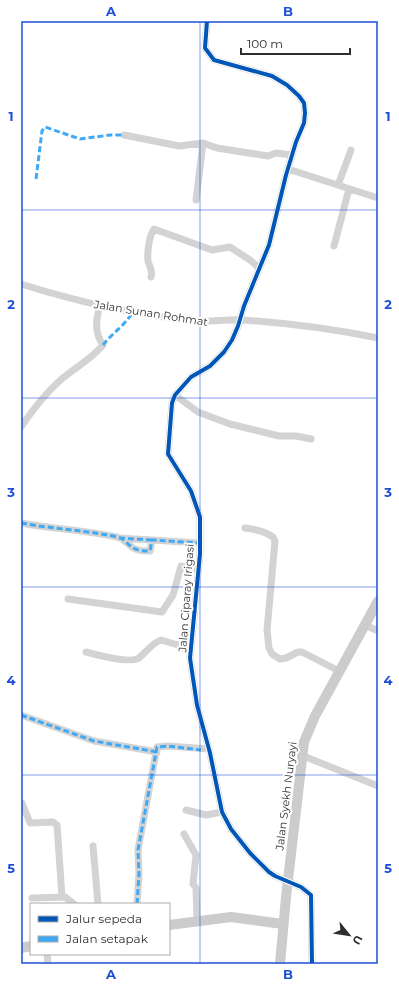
<svg xmlns="http://www.w3.org/2000/svg" width="399" height="985" font-family="Montserrat,sans-serif">
	<style>
		.lines { fill: none; stroke-linecap: round; stroke-linejoin: round }
		.street { stroke: #d3d3d3; stroke-width: 7 }
		.secondary { stroke: #ccc; stroke-width: 10 }
		.quiet { stroke: #3fa9f5; stroke-width: 3; stroke-dasharray: 6 3; stroke-linecap: butt }
		.cycleway-casing { stroke: #fff; stroke-width: 6 }
		.cycleway { stroke: #0057b8; stroke-width: 4 }
		.grid { fill: none; stroke: #1d4ed8; stroke-width: 1; stroke-opacity: 0.55 }
		.labels { text-anchor: middle; dominant-baseline: central; stroke-width: 4; stroke-linejoin: round; paint-order: stroke }
		.street-label { font-size: 11px; fill: #2e2e2e; stroke: #fff }
		.neatline { fill: none; stroke: #1d4ed8; stroke-width: 1.5 }
		.grid-label { font-size: 13px; text-anchor: middle; font-weight: bold; fill: #1d4ed8 }
	</style>
	<rect width="100%" height="100%" fill="#fff"/>
	<g class="lines">
		<path class="street" d="M207,21l-2,27 9,12 58,16 15,9 12,11 5,7 1,10 -1,10 -8,19 -10,33 -17,70 -25,61 -6,20 -6,14 -8,12 -14,14 -19,11 -16,18 -3,8 -4,51 23,37 9,26v37l-10,104 7,47 13,48 12,59 9,17 19,24 19,19 6,4 26,11 10,8 1,69
			M124,135l55,11 24,-3 14,5 51,8 8,-3 16,2
			M288,169l90,29
			M338,185l13,-35
			M196,200l7,-57
			M334,246l15,-57
			M151,277c2,-7 -1,-9 -3,-16 -1,-8 1,-25 6,-32l58,21 18,-3 20,13 9,8
			M21,284c54,17 110,30 166,36 19,3 37,-1 55,0 46,3 91,9 136,18
			M175,395l23,17 32,12 49,12h17l15,3
			M21,427c13,-19 28,-39 47,-53 13,-10 24,-16 35,-29 -9,-13 -7,-25 -3,-40
			M21,523c32,6 64,7 96,14 13,3 10,15 33,14l2,-11 47,3
			M245,528c11,1 19,3 28,9l2,4 -8,89 2,18 3,6 8,5 6,-1 12,-6h4l37,19
			M119,538l33,2
			M68,599l94,13 11,-17 8,-29 16,4
			M365,625l13,6
			M86,652c11,3 44,12 53,6 7,-6 13,-15 22,-18l17,5 12,8
			M21,715l73,26 63,11
			M301,755l77,31
			M22,803l8,20 23,-1 4,3 5,72
			M186,810l20,5 16,-3
			M184,834l12,21 -3,29 3,4 1,32
			M93,846l5,58
			M32,898l33,-1 9,7
			M137,904l2,-30 -1,-24 19,-103 11,-1 41,3
			M47,954l1,10"/>
		<path class="secondary" d="M169,925l62,-8 52,7
			M21,948l10,-2
			M280,964l6,-67 18,-155 11,-26 63,-115"/>
		<path class="quiet" d="M36,179l6,-48 3,-4 35,12 30,-4h14
			M103,345c9,-12 23,-20 30,-34
			M21,523c32,6 64,7 96,14 13,3 10,15 33,14l2,-11 47,3
			M119,538l33,2
			M21,715l73,26 63,11
			M137,904l2,-30 -1,-24 19,-103 11,-1 33,4"/>
		<defs>
			<path id="cycleway" d="M207,21l-2,27 9,12 58,16 15,9 12,11 5,7 1,10 -1,10 -8,19 -10,33 -17,70 -25,61 -6,20 -6,14 -8,12 -14,14 -19,11 -16,18 -3,8 -4,51 23,37 9,26v37l-10,104 7,47 13,48 12,59 9,17 19,24 19,19 6,4 26,11 10,8 1,69"/>
		</defs>
		<use href="#cycleway" class="cycleway-casing"/>
		<use href="#cycleway" class="cycleway"/>
	</g>
	<path class="grid" d="M200,21v943M21,210h357M21,398h357M21,587h357M21,775h357"/>
	<g class="labels">
		<g class="street-label">
			<text transform="translate(151 313) rotate(9)">Jalan Sunan Rohmat</text>
			<text transform="translate(186 598) rotate(-86)">Jalan Ciparay Irigasi</text>
			<text transform="translate(286 796) rotate(-83)">Jalan Syekh Nuryayi</text>
		</g>
	</g>
	<rect width="399" height="985" fill="none" stroke="#ffffff" stroke-width="44"/>
	<rect x="30" y="903" width="140" height="52" fill="#ffffff" stroke="#ababab"/>
	<rect x="38" y="916" width="20" height="6" fill="#0057b8" stroke="#ababab"/>
	<text x="66" y="923" font-size="12" fill="#2e2e2e">Jalur sepeda</text>
	<rect x="38" y="936" width="20" height="6" fill="#3fa9f5" stroke="#ababab"/>
	<text x="66" y="943" font-size="12" fill="#2e2e2e">Jalan setapak</text>
	<g transform="translate(349 935) rotate(120)" stroke="#ffffff" stroke-width="3" paint-order="stroke">
	<path d="M0-3L7 15L0 10L-7 15Z" fill="#2e2e2e"/>
	<text y="-6" font-size="11" font-weight="bold" text-anchor="middle" fill="#2e2e2e">U</text>
	</g>
	<path d="M241 48v6h109v-6" fill="none" stroke="#2e2e2e" stroke-width="2"/>
	<text x="247" y="48" font-size="12" fill="#2e2e2e" stroke="#ffffff" stroke-width="3" paint-order="stroke">100 m</text>
	<rect x="22" y="22" width="355" height="941" class="neatline"/>
	<g class="grid-label">
		<text x="111" y="16">A</text>
		<text x="288" y="16">B</text>
		<text x="11" y="121">1</text>
		<text x="388" y="121">1</text>
		<text x="11" y="309">2</text>
		<text x="388" y="309">2</text>
		<text x="11" y="497">3</text>
		<text x="388" y="497">3</text>
		<text x="11" y="685">4</text>
		<text x="388" y="685">4</text>
		<text x="11" y="873">5</text>
		<text x="388" y="873">5</text>
		<text x="111" y="979">A</text>
		<text x="288" y="979">B</text>
	</g>
</svg>
